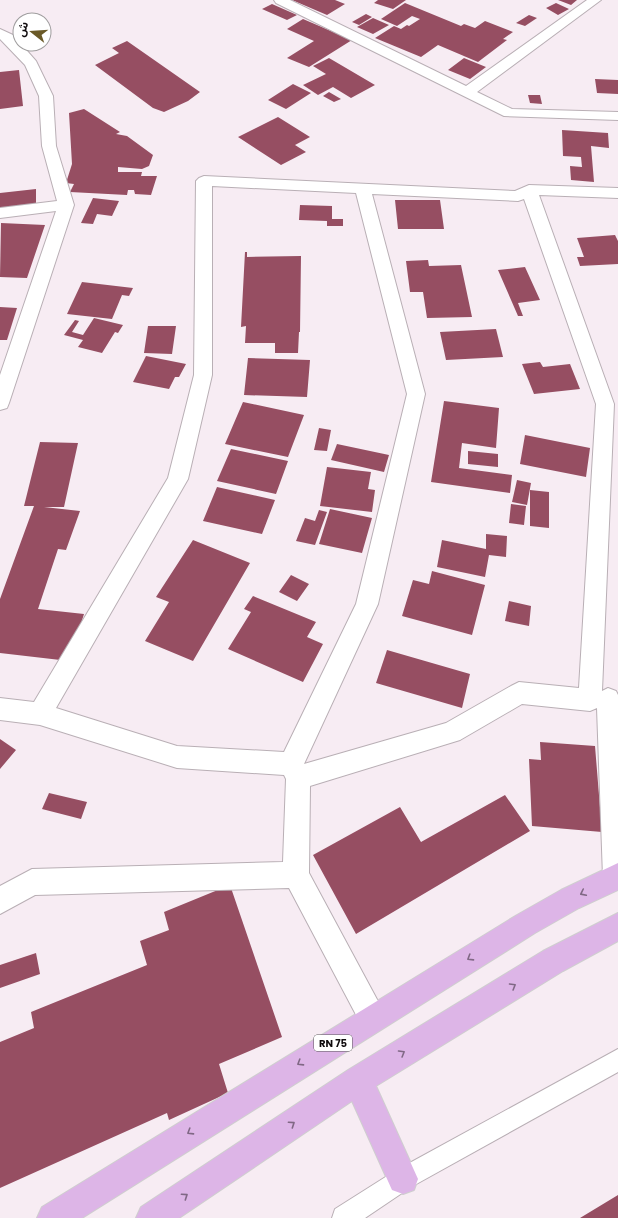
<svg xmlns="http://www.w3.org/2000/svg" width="618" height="1218" font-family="Poppins,'Noto Sans Arabic',sans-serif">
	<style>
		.building { fill: #964e62 }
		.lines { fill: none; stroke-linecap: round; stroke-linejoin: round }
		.lane-casing { stroke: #b9afb5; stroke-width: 2 }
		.street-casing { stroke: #b9afb5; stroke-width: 2 }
		.primary-casing { stroke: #cfcecf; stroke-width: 2 }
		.lane { fill: #fff; fill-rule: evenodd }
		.street { fill: #fff; fill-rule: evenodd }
		.primary { fill: #ddb5e7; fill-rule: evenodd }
		.oneway { stroke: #806885 }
		.labels { text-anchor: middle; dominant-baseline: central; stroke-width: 3.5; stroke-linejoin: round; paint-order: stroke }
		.shield { fill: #fff; stroke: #575456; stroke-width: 1 }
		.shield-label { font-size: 10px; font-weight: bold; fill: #0f0b0d }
	</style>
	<rect width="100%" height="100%" fill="#f7ecf3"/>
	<path class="building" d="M292,0h43l10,4 -18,11z
		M378,0h28l-13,9 -19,-6z
		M558,0h19l-6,5z
		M405,3l56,23 3,-2 11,4 10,-7 28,11 -10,7 4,1 -29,22 -40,-17 -17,12 -46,-19 19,-12 7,3 6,-4 2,1 11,-7 -8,-3 -15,10 -16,-7z
		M556,3l13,6 -11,6 -12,-7z
		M272,4l25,11 -10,5 -25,-11z
		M366,14l6,3 -13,8 -7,-3z
		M529,15l8,3 -12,8 -9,-3z
		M373,18l16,7 -16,9 -16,-7z
		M303,19l49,21 -43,27 -22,-9 27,-17 -27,-12z
		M127,41l73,51 -12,9 -24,11 -11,-4 -58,-43 24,-12 -7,-5z
		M329,58l46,27 -24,13 -18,-11 -15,8 -15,-10 23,-11 -13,-8z
		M464,58l22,9 -16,12 -22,-9z
		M19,70l4,36 -23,3v-37z
		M595,79l23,1v14l-21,-1z
		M293,84l18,9 -25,16 -18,-9z
		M329,92l12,7 -7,3 -11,-6z
		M528,95h12l2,9 -12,-1z
		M84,109l36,23 -4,2 11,2 26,19 -4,11 -7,3 -24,-2v5h24l-1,4h16l-6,19 -16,-1 -1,-4h-6l-1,5 -57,-3 4,-8 -8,-1 6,-19 -3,-51z
		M278,117l32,20 -15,8 11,7 -25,13 -43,-28z
		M562,130l46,3 1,15 -18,-2 3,36 -23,-2 -1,-14 12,1 -1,-10 -18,-1z
		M36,189v15l-36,4v-15z
		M93,198l26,3 -7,15 -15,-2 -4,10 -12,-1z
		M395,200h45l4,29h-46z
		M300,205l32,1v13h11v7h-16v-5l-28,-1z
		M1,223l44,2 -18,53 -27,-1z
		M615,235l3,6v23l-38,2 -3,-9h7l-7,-19z
		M245,252h2v5l54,-1 -1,76h-1l-1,21h-23v-10h-30l1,-17 -5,1z
		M428,260l1,6 32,-1 11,52 -45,1 -4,-26h-13l-4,-31z
		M525,267l15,33 -22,3 5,13h-5l-20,-46z
		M82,282l51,6 -4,8 -7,-1 -10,24 -45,-5z
		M0,307l17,1 -10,32h-7z
		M94,318l29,7 -5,8 -3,-1 -13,21 -24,-6 5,-7 -19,-5 11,-15 4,1 -7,11 11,3z
		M148,326h28l-4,28 -28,-1z
		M496,329l7,28 -57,3 -6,-28z
		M146,356l40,8 -7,13h-4l-6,12 -36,-7z
		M248,358l62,2 -3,37 -63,-2z
		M540,362l3,5 27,-3 10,25 -46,5 -12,-30z
		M444,401l55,7 -3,40 -34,-5 -3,25 53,7 -2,18 -79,-11z
		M243,402l61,13 -16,42 -63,-13z
		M319,428l12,2 -4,21 -13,-1z
		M525,435l65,13 -4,29 -66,-13z
		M40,442l38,1 -14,64h-20l36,4 -14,39 -8,-1 -20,60 46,5 -15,47 -69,-8v-54l34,-93h-10z
		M337,444l52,11 -5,17 -53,-12z
		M231,449l57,12 -12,33 -59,-13z
		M468,451l30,3v13l-30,-3z
		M327,467l44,5 -3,17 7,1 -3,22 -52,-6z
		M517,480l14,3 -4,22 -15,-3z
		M217,487l58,13 -13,34 -59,-13z
		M530,490l19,2v36l-19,-2z
		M511,504l15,2 -2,19 -15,-2z
		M330,509l42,9 -10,35 -43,-9z
		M319,510l8,2 -12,33 -19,-4 9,-23 10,3z
		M486,534l21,2 -1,21 -17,-2 -4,22 -48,-10 5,-27 44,9z
		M193,540l57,23 -57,98 -48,-20 24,-39 -13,-5z
		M432,571l53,14 -13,50 -70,-19 11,-36 16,4z
		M291,575l18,9 -12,17 -18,-9z
		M253,596l63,26 -9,15 16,7 -20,38 -75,-33 23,-37 -7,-3z
		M509,601l22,5 -2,20 -24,-5z
		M387,650l83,24 -8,34 -86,-25z
		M0,739l16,11 -16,19z
		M540,742l55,4 7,86 -70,-6 -3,-67 12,1z
		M49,793l38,9 -6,17 -39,-10z
		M505,795l25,36 -174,103 -43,-79 87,-48 21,35z
		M230,885l52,152 -63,27 9,29 -59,27 -2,-7 -167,75v-146l34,-14 -3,-16 116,-47 -7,-24 29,-11 -5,-18z
		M36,953l4,21 -40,14v-23z
		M618,1195v23h-38z"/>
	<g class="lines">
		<defs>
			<path id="lane" d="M618,1049v23l-207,115 -46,31h-33l3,-9 60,-38z"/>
			<path id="street" d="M274,0h16l176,86 121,-86h14l-124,92 35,17 106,3v8l-114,-4 -228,-113z
				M0,29l13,6 23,26 17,35 3,50 18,59 -65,198 -2,5 -7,2v-35l56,-164 -56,7v-10l57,-7 -15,-55 -3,-50 -14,-31 -25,-26z
				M204,176l311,15 14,-6 89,3v10l-79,-3 75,209 -12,287 6,-3 8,3 2,4v194l-2,1 -9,-4 -4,-9 -6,-169 -7,3 -68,-7 -62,36 -150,46 -1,87 78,145 -4,10 -10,4 -10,-4 -74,-140 -254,7 -35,19v-28l32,-17 251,-7 3,-83 -2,-4 -107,-7 -137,-43 -40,-5v-22l34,4 134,-224 26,-103 2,-194 3,-3zM212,186l144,7 51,201 -51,210 -72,148 -107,-6 -121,-38 132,-229 24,-104zM372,194l146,7 6,-2 72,205 -17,284 -60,-6 -8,4 -65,37 -142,41 74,-160 47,-210z"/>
			<path id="primary" d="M618,863v27l-39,18 -44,25 -453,285h-45l5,-11 475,-292 44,-25z
				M618,913v28l-55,30 -187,115 42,93 -4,11 -11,4 -11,-4 -40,-89 -173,117h-43l5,-11 207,-137 195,-119z"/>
		</defs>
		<use href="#lane" class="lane-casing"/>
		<use href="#street" class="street-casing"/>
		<use href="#primary" class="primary-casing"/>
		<use href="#lane" class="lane"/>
		<use href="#street" class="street"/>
		<use href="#primary" class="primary"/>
	</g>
	<defs><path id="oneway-chevron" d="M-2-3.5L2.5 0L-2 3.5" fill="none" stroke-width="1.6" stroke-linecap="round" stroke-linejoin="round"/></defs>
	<g class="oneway">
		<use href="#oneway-chevron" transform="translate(583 893) rotate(154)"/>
		<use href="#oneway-chevron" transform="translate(470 958) rotate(148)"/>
		<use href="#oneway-chevron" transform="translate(513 986) rotate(-31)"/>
		<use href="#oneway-chevron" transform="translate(402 1053) rotate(-31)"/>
		<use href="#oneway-chevron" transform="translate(300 1063) rotate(148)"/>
		<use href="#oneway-chevron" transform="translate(292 1124) rotate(-34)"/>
		<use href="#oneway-chevron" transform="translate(190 1132) rotate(148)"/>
		<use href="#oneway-chevron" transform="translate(185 1196) rotate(-34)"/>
	</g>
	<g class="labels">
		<rect class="shield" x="314" y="1035" width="38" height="16" rx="3"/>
		<g class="shield-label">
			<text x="333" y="1043">RN 75</text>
		</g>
	</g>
	<g transform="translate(32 32) rotate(287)"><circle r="19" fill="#ffffff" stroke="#9f9d9e"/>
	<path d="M0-3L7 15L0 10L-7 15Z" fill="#6a5927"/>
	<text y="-6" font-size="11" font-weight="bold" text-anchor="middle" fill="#0f0b0d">ش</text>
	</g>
</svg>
